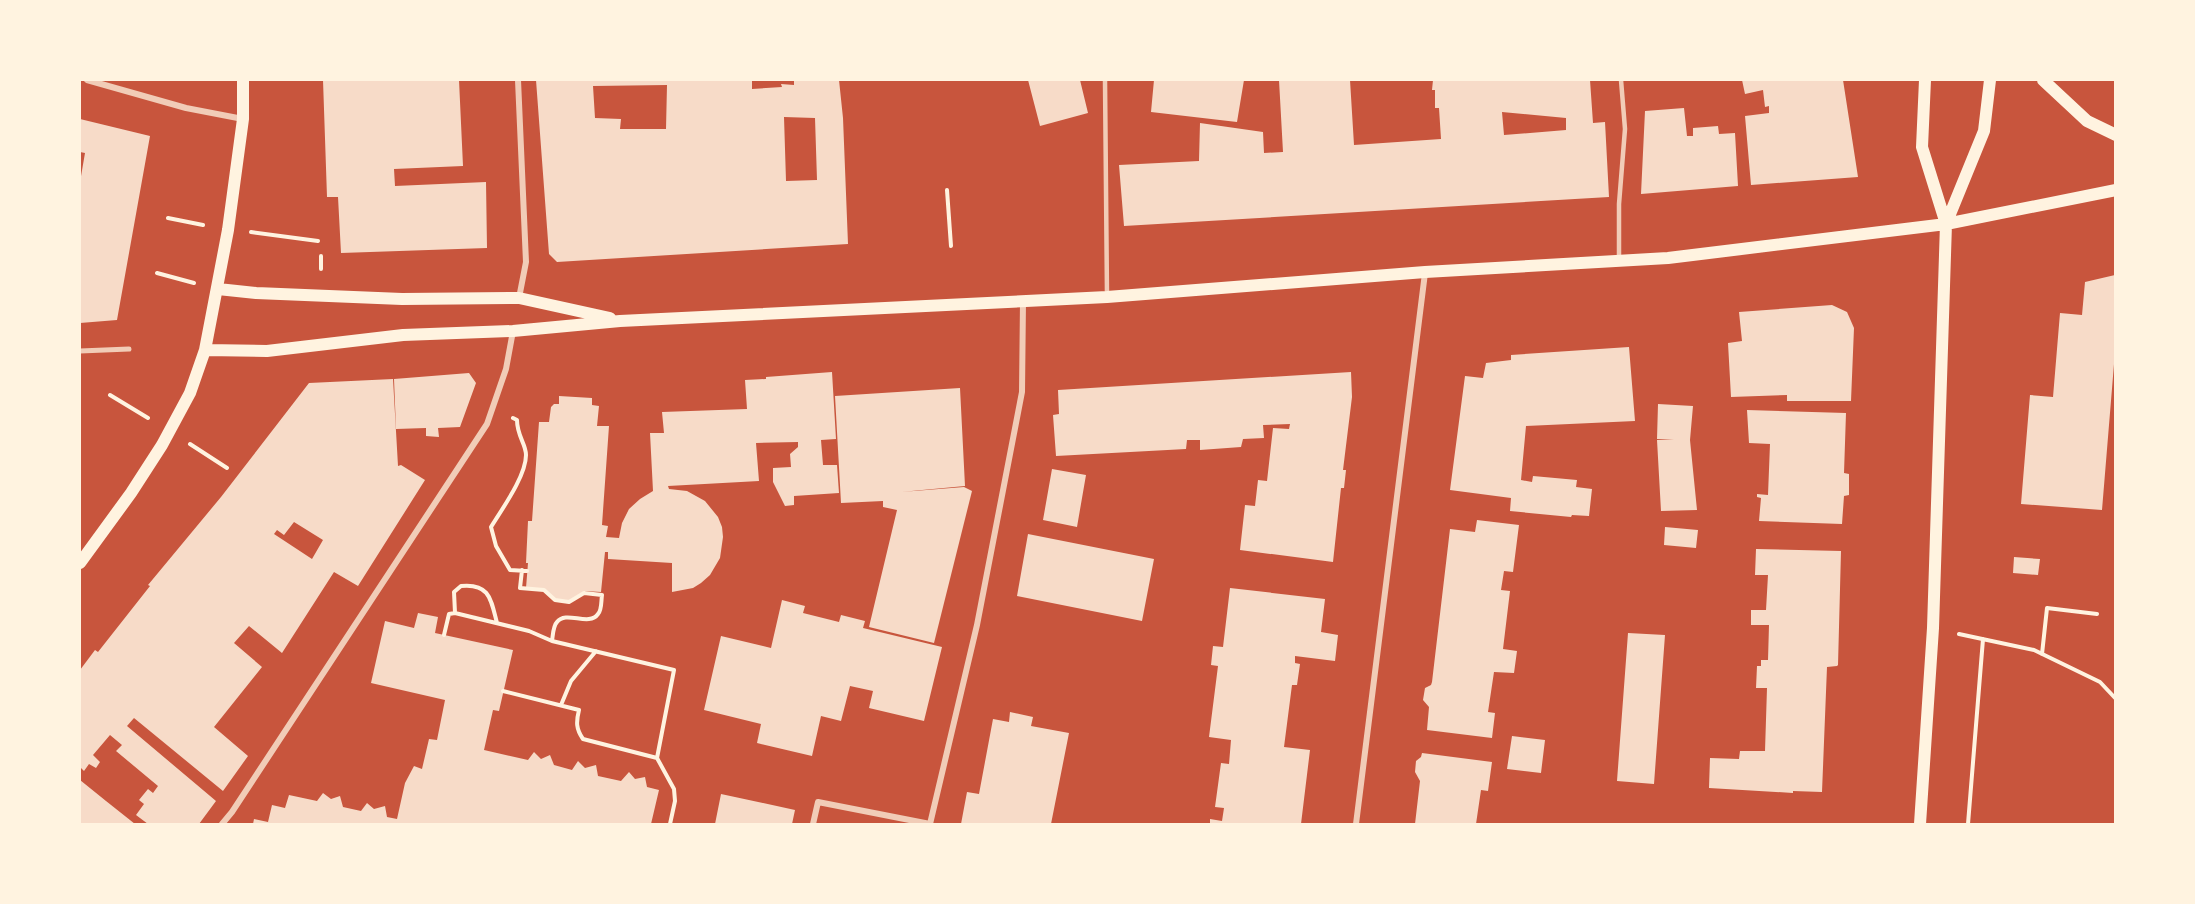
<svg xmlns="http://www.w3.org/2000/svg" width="2195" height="904" font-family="'Crimson Pro',serif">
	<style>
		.building { fill: #f7dbc8; fill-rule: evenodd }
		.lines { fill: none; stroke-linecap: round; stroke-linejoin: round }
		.path { stroke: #fff3e0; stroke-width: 4 }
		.service { stroke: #f1ccb7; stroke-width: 4.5 }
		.pedestrian { stroke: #f1ccb7; stroke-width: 5 }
		.minor { stroke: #f1ccb7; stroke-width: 6 }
		.secondary { stroke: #fff3e0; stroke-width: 12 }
	</style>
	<rect width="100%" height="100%" fill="#c8553d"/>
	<path class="building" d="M323,80h136l4,86 -69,3 1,17 91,-4 1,66 -146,5 -3,-56h-11z
		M536,80h216v9l30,-2 -1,-3 13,1v-5h45l4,38 5,126 -291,18 -8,-8zM667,85l-1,44h-46l1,-10 -26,-1 -2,-32zM784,117l31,1 2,62 -31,1z
		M1028,80h52l8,33 -48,13z
		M1154,80h90l-7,42 -86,-10z
		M1279,80h71l4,65 87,-6 -2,-31h-4v-18h-3l1,-10h157l3,43 12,-1 4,75 -485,29 -5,-61 80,-4 1,-38 63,9 1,21 19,-1zM1502,112l64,6v12l-62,5z
		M1742,80h101l15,97 -107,8 -6,-69 24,-3v-7l-4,1 -2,-17 -18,4z
		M1684,108l3,28h6v-8l25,-2 1,8 16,-1 3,53 -97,8 4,-83z
		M80,119l70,17 -33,184 -37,3v-141l5,-29 -5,-1z
		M2115,275v77l-13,158 -81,-6 9,-109 23,2 7,-84 22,2 3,-33z
		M1832,305l15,7 7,16 -3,73h-64v-6l-56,2 -3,-54 14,-2 -3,-29z
		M1629,347l6,74 -109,5 -5,54 11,2 1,-6 44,4 -1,7 16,2 -3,27 -17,-1 -1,2 -61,-6 1,-13 -61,-8 15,-114 18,2 3,-15 25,-3v-5z
		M832,372l4,67 -15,1 2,25h14l2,28 -45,3v9l-9,1 -12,-24v-14l18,-1 -1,-13 8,-7v-5l-42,1 3,38 -91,5 1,3 18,2 18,10 13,16 4,10 1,10 -3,21 -10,17 -9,8 -8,5 -21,4v-29l-64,-4v-7h-3l-4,40 -16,-1 -15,9h-14l-12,-11 -18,-1 2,-25h-2l2,-42h4l7,-99h10l2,-15 3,-3h5v-8l33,2v7l7,1 -2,20h12l-7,99 6,1 -2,11 13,1 3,-15 7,-14 11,-10 13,-8 -3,-58h14l-2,-21 85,-3 -2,-29 21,-1v-2z
		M1351,372l1,25 -9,73h3l-2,18h-3l-8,74 -93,-12 5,-45 10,1 3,-26 9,1 6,-53 16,1 1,-5 -27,1 1,13 -21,1 -2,8 -41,3v-10h-13l-1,9 -130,7 -3,-41 6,-1 -1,-24z
		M469,373l7,10 -16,44 -22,1 1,9 -13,-1v-8l-30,1 -2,-50z
		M393,379l5,87 3,-1 24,15 -67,106 -24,-14 -52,81 -33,-27 -15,17 28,24 -48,60 34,29 -25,35 -89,-73 -7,8 89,75 -17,23h-51l-12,-9 8,-11 -5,-4 9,-11 5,4 5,-7 -42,-35 6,-6 -12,-10 -17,20 7,7 -4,6 -7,-4 -5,7 -4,-4v-97l15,-20 3,2 52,-66 -2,-1 73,-88 88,-114zM294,522l29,18 -11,19 -38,-25 3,-4 7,5z
		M960,388l5,98 -64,6 63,-5 8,4 -38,152 -65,-16 28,-117 -14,-3v-6l-42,2 -6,-107z
		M1658,404l35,2 -3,34 7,70 -36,1 -4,-71h17l-17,-1z
		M1747,410l99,3 -2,60 5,1v21l-5,1 -2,28 -83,-3 2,-23 -4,-1v-3l11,1 2,-51 -21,-1z
		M1052,469l34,6 -9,52 -34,-7z
		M1477,520l42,5 -6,47 -9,-1 -3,19 9,1 -7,58 14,2 -3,22 -20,-1 -6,40 7,1 -3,25 -65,-8 2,-23 -6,-7 2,-12 6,-3 1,-3 18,-153 25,3z
		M1665,527l33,3 -2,18 -32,-3z
		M1028,534l126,25 -12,62 -125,-25z
		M1756,549l85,2 -3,114 -1,1 -10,1 -5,125 -29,-1v2l-84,-5 1,-30 29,1 1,-8h25l2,-63h-11l1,-22h4v-6h7l1,-35h-18v-15h15l2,-35h-13z
		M2014,557l26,2 -2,16 -25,-2z
		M1230,588l95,11 -4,33 17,3 -3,26 -40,-5v7l5,1 -3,21h-5l-8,62 26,3 -9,74h-91v-5l12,2 2,-13 -9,-1 6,-44 8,1 2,-24 -22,-3 9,-71 -7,-1 2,-19 10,1z
		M782,600l23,6 -2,7 36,9 2,-7 24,6 -2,7 79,19 -18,74 -55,-13 4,-17 -23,-5 -9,35 -20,-5 -9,40 -55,-13 4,-19 -57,-14 17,-74 50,12z
		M418,613l20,4 -3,16 78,17 -14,61 -6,-1 -9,40 44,10 6,-8 7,7 9,-4 4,10 18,5 6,-9 7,7 11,-3 2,11 23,5 8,-9 6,7 10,-2 2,10 12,3 -8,34h-398l1,-5 14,3 4,-17 13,3 4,-13 28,6 6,-8 8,6 9,-3 3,11 18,4 6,-8 7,6 11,-3 2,11 10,2 8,-36 9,-17 8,3 7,-30 8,1 8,-40 -74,-17 14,-62 29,7z
		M1628,633l37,2 -11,149 -37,-3z
		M1010,712l23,5 -2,9 38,7 -18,91h-90l6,-32 12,2 14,-75 16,3z
		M1512,736l33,4 -4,33 -34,-4z
		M1422,753l70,9 -4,29 -7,-1 -5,34h-61l5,-43 -5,-9 1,-11 5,-4z
		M80,780l26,21 29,23h-55z
		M721,794l74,16 -3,14h-77z"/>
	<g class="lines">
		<path class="path" d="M947,190l4,56
			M168,218l35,7
			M251,232l67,9
			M321,256v13
			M157,273l37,10
			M110,395l38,23
			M513,418l4,2c0,16 9,24 9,35 0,21 -24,54 -35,72l5,19 14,24 17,1
			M190,444l37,24
			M522,570l-2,18 24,2 11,10 14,2 15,-9 18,2c-1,6 0,15 -4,19 -9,13 -32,-4 -41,8 -4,4 -4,13 -5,19
			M455,613l-1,-21 7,-6c29,-3 30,14 36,37
			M1959,634l75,16 66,32 16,17
			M444,635l5,-21 6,-1 74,18 23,10 122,29 -17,88 -74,-19c-7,-10 -7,-17 -4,-29l-76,-19
			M2042,654l5,-46 50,6
			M561,705l10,-24 25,-30
			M657,758l17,31 1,12 -5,23
			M1968,824l15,-185"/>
		<path class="service" d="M1105,80l2,216
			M1619,259v-55l6,-75 -4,-49"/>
		<path class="pedestrian" d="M80,351l49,-2"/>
		<path class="minor" d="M87,80l99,28 57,11
			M518,80l8,182 -7,36
			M222,824l10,-12 255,-388 19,-55 7,-38
			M813,824l5,-22 112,22
			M930,824l47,-199 45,-233 1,-91
			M1356,824l69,-551"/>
		<path class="secondary" d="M2043,80l44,41 29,14
			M1946,224l38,-93 6,-51
			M218,289l38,4 146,6 117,-1 91,20
			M205,350l62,1 136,-16 110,-4 107,-10 487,-24 318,-25 243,-14 278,-34 170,-34
			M80,563l51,-70 31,-48 28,-52 15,-43 23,-120 15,-111v-39
			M1920,824l13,-196 13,-404 -24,-77 3,-67"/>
	</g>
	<rect width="2195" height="904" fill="none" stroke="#fff3e0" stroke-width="162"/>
</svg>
